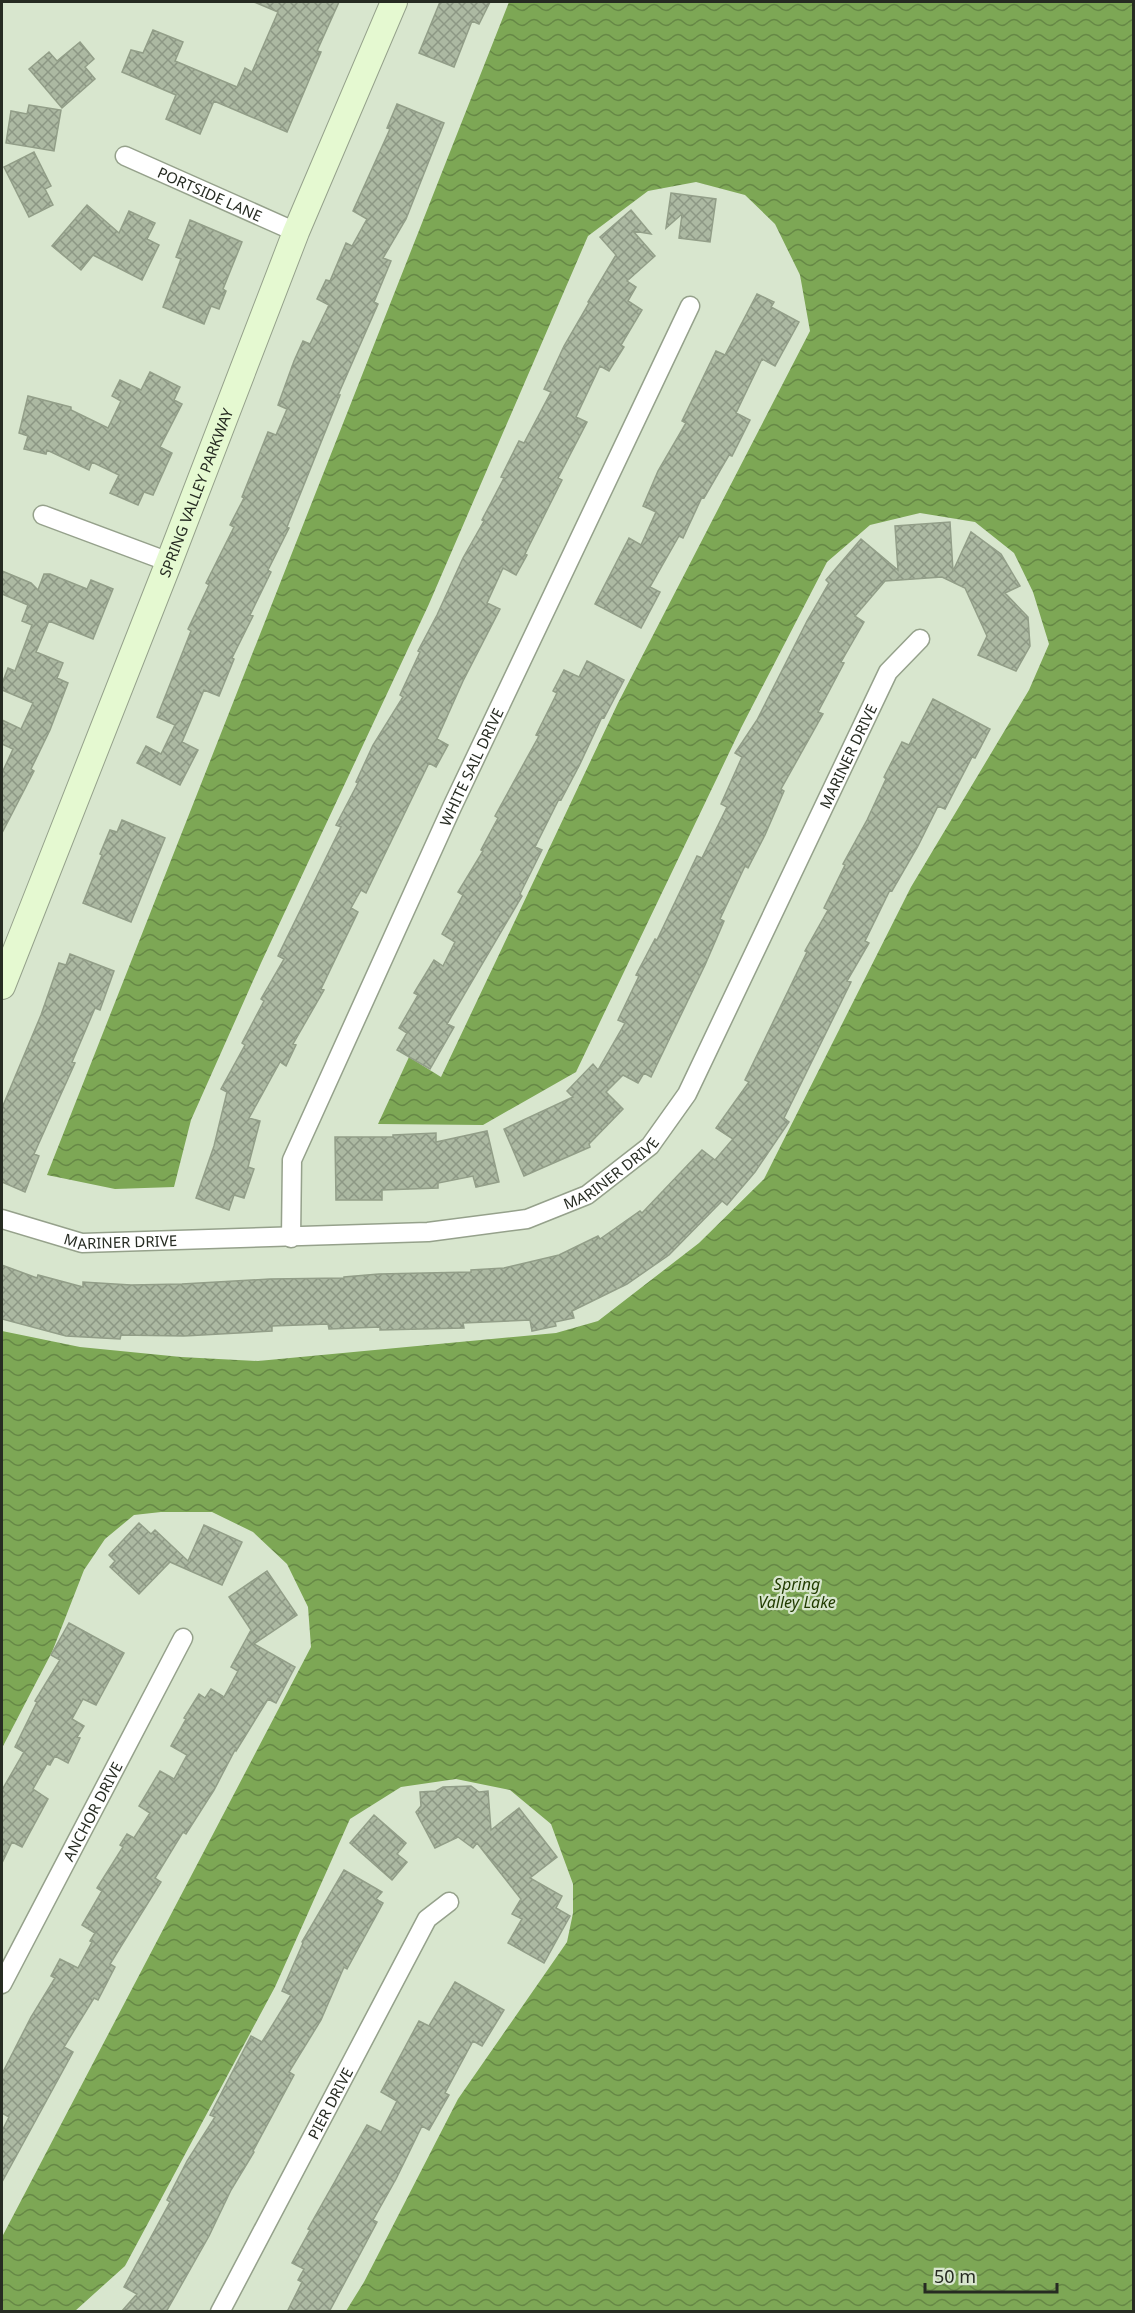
<svg xmlns="http://www.w3.org/2000/svg" width="1135" height="2313" font-family="'Noto Sans',sans-serif">
	<style>
		.water { fill: url(#water-waves) }
		.building { fill: url(#building-cross-hatch); stroke: #929e88; stroke-width: 1.5 }
		.lines { fill: none; stroke-linecap: round; stroke-linejoin: round }
		.street-casing { stroke: #95a18b; stroke-width: 21 }
		.secondary-casing { stroke: #95a18b; stroke-width: 28 }
		.street { stroke: #fff; stroke-width: 18 }
		.secondary { stroke: #e5f9d1; stroke-width: 26 }
		.labels { text-anchor: middle; dominant-baseline: central; stroke-width: 4.5; stroke-linejoin: round; paint-order: stroke }
		.street-label { font-size: 15px; fill: #262b22; stroke: #d8e6ce }
		.water-label { font-size: 16px; font-style: italic; fill: #213c00; stroke: #d8e6ce }
	</style>
	<defs>
		<pattern id="water-waves" width="16" height="10" patternUnits="userSpaceOnUse" patternTransform="scale(1.5)"><rect width="16" height="10" fill="#7da755"/><path d="M0 5q4-4 8 0t8 0" fill="none" stroke="#668846"/></pattern>
		<pattern id="building-cross-hatch" width="8" height="8" patternUnits="userSpaceOnUse" patternTransform="scale(1.5)"><rect width="8" height="8" fill="#acb9a2"/><path d="M0 0l8 8M0 8l8-8" fill="none" stroke="#8c9784"/></pattern>
	</defs>
	<rect width="100%" height="100%" fill="#d8e6ce"/>
	<path class="water" d="M509,2h624v2309h-787l18,-29 94,-183 109,-157 6,-29v-29l-22,-60 -41,-34 -54,-11 -55,8 -51,32 -75,168 -150,279 -50,45h-73v-74l309,-590 -3,-40 -21,-43 -34,-32 -41,-20h-51l-27,3 -29,24 -21,31 -32,82 -50,96v-417l78,16 101,10 77,4 298,-28 42,-12 101,-78 65,-64 147,-292 118,-197 20,-46 -16,-52 -19,-39 -39,-31 -55,-9 -50,12 -43,37 -86,166 -165,344 -93,53 -105,-1 31,-67 32,20 177,-374 192,-372 -10,-56 -25,-51 -30,-29 -49,-13 -48,9 -60,45 -159,368 -168,359 -70,157 -17,67 -59,2 -68,-14z"/>
	<path class="building" d="M254,2h85l-22,49 4,1 -34,80 -73,-31 -14,33 -34,-15 10,-24 -54,-23 9,-22 12,3 10,-23 30,12 -8,19 62,26 8,-19 7,4 26,-60z
		M440,2h50l-11,22 -7,-3 -18,46 -35,-14z
		M80,42l14,17 -9,8 10,12 -33,29 -33,-39 20,-17 8,9z
		M397,104l47,19 -38,96 -23,39 8,3 -17,41 4,2 -40,91h2l-53,132 2,1 -21,42 3,2 -21,43 3,1 -21,42 2,1 -15,37 -15,-6 -22,52 16,8 -18,35 -43,-22 9,-17 15,8 14,-29 -18,-8 34,-86 -3,-2 21,-44 -3,-2 28,-56 -4,-2 14,-27 -2,-1 26,-65 8,3 11,-26 -9,-4 16,-44 9,-20 7,3 19,-39 -12,-6 9,-19 4,1 16,-38 6,3 15,-27 -14,-8 37,-82 -3,-1z
		M29,105l32,5 -7,41 -48,-8 5,-32 16,3z
		M34,152l17,34 -6,3 8,16 -24,12 -25,-50z
		M671,193l45,6 -6,43 -31,-4 3,-24 -16,14z
		M87,205l32,28 10,-22 26,12 -8,16 12,6 -17,35 -49,-25 -12,15 -29,-24z
		M631,210l20,24 -18,-3 22,25 -28,25 9,6 -8,14 14,9 -21,35 3,2 -15,24 -9,-5 -24,51 11,5 -29,56 4,2 -37,74 2,1 -11,20 -13,-7 -16,35 13,6 -37,72 -26,58 11,6 -12,22 -7,-4 -63,130 -5,-3 -10,18 7,4 -37,77 3,1 -31,54 3,1 -10,21 -6,-4 -31,56 11,3 -12,46 6,2 -10,29 -10,-3 -5,15 -33,-12 18,-52 13,-54 -6,-3 24,-44 -3,-2 22,-42 -3,-2 23,-40 -6,-3 63,-129 -5,-2 22,-42 -2,-1 17,-37 30,-48 -3,-2 20,-43 -2,-1 19,-36 26,-57 21,-37 -2,-1 22,-42 -3,-1 18,-36 5,2 27,-51 -7,-3 20,-43 25,-43 -1,-1 28,-47 -16,-18z
		M190,220l52,22 -19,47 3,2 -7,18 -8,-3 -7,18 -41,-17 18,-48 -5,-2z
		M757,294l17,8 -3,5 28,15 -24,44 -13,-7 -26,54 14,7 -18,36 -3,-1 -25,43 -2,-1 -19,41 -4,-2 -29,51 10,5 -19,36 -46,-24 34,-66 12,7 15,-33 -13,-6 15,-35 28,-48 -4,-2 34,-70 9,4z
		M150,372l30,15 -6,13 8,4 -22,43 12,6 -19,42 -9,-3 -6,13 -28,-12 9,-18 -27,-13 -3,8 -42,-20 -1,4 -22,-5 4,-13 -9,-3 9,-37 43,11v3l37,18 13,-27 -9,-5 8,-16 21,10z
		M950,522l3,49 18,-39 30,22 19,32 -15,7 23,24 2,29 -14,25 -38,-16 9,-19 -22,-48 -23,-11 -57,4 -30,35 9,6 -23,40 3,1 -26,49 5,2 -42,75 3,2 -19,44 -17,33 -3,-2 -25,53 4,2 -19,44 -54,112 -7,-4 -6,10 -15,-8 -17,17 17,17 -34,35 1,3 -66,29 -20,-47 69,-32 -6,-6 26,-27 5,6 27,-47 -7,-3 21,-44 -3,-1 19,-36 2,1 40,-84 5,2 25,-51 -6,-3 21,-47 -7,-4 22,-33 50,-99 22,-38 -3,-3 35,-41 37,31 -3,-44z
		M2,571l29,12 7,7 6,-16h6l37,15 4,-9 22,9 -20,50 -44,-18 -13,31 27,11 -6,15 11,5 -18,47 -19,39 3,2 -32,62v-60l11,-24 -11,-5v-24l19,9 12,-26 -31,-13v-6l6,-16 7,3 17,-46 -10,-4 6,-16 -26,-11z
		M587,661l37,19 -20,38 -2,-1 -23,49 -18,34 -2,-1 -24,48 7,3 -22,44 2,2 -75,128 7,3 -24,42 -33,-19 10,-17 -8,-5 19,-33 -4,-2 20,-33 9,6 12,-24 -13,-8 21,-39 -5,-3 25,-41 -2,-1 17,-32 -3,-2 44,-80 -3,-1 21,-42 -4,-2 11,-21 15,7z
		M933,699l57,30 -15,29 -3,-1 -27,52 -7,-3 -20,40 -26,45 -2,-1 -25,51 4,2 -22,38 4,1 -67,136 5,4 -34,50 -28,33 -5,-4 -53,54 -42,29 -55,27 2,7 -19,4 1,4 -24,5 -2,-11 -67,3 1,5 -84,2v-3l-51,2 -1,-5 -56,2v5l-88,5 -63,-1 -1,4 -54,-3 -64,-17v-54l35,13 1,-3 45,12v-5l48,3 51,-1 88,-5 74,-1v-1l35,-3 92,-2v-2l33,-2 55,-13 39,-19 2,3 40,-28 2,2 60,-63 13,10 18,-21 -17,-11 33,-46 -4,-2 62,-128 -2,-1 23,-41 -4,-2 21,-43 -2,-1 24,-44 19,-41 -2,-2 18,-35 7,3z
		M122,820l43,18 -34,84 -48,-19 19,-48 -2,-1 10,-24 7,2z
		M70,954l44,17 -14,39 -5,-2 -23,54 3,1 -41,91 5,2 -14,36 -23,-10v-74l39,-93 18,-52 7,2z
		M487,1131l12,51 -23,5 -3,-11 -35,7v5l-56,2v10h-46l-1,-63h58v-2l43,-2v9z
		M139,1523l12,11 4,-4 33,31 16,-36 38,17 -20,43 -52,-23 -31,32 -29,-27 5,-6 -6,-6z
		M267,1571l30,44 -43,29 41,23 -19,36 -8,-4 -32,52 -1,-1 -21,40 -28,44 -3,-2 -28,46 6,4 -51,82 5,3 -17,33 -4,-2 -30,49 9,5 -71,130v-51l7,-14 -7,-4v-39l29,-57 24,-39 -4,-2 9,-17 18,9 14,-26 -2,-1 5,-8 -13,-8 20,-34 -5,-3 26,-41 -3,-2 7,-11 7,4 16,-25 -11,-7 21,-35 14,8 13,-24 -16,-9 15,-27 -2,-1 15,-24 6,4 6,-9 13,8 14,-26 -7,-4 20,-37 -22,-33z
		M69,1623l55,30 -28,52 -13,-6 -11,20 12,7 -7,11 3,1 -12,25 -13,-7 -5,9 -3,-1 -14,25 15,10 -26,48 -10,-5 -10,21v-73l22,-38 -9,-5 22,-45 -2,-1 25,-41 -9,-5z
		M471,1786l8,6 9,-1 3,39 28,-22 38,49 -27,21 32,18 -6,12 14,8 -26,47 -36,-20 14,-24 -10,-5 9,-15 -44,-56 -4,5 -15,-11 -23,11 -19,-36 5,-6 -1,-14 16,-1 7,-4z
		M374,1815l32,28 -9,11 10,8 -15,18 -42,-37z
		M344,1870l38,22 -6,7 7,4 -36,66 -3,-2 -23,53 -32,52 5,3 -41,76 1,1 -23,38 -22,46 -43,76h-45l16,-18 -13,-7 46,-85 -3,-2 20,-39 28,-44 -5,-2 41,-79 11,6 29,-47 -9,-4 21,-48 -1,-1z
		M455,1982l49,28 -22,36 -9,-5 -28,52 4,2 -20,35 -7,-4 -26,53 -23,41 4,2 -48,90h-42l15,-30 -4,-2 6,-11 -12,-6 18,-33 -2,-1 59,-104 14,7 16,-31 -16,-9 38,-71 10,5z"/>
	<g class="lines">
		<defs>
			<g id="street">
				<path id="s1" d="M125,156l171,76"/>
				<path d="M43,515l126,47"/>
				<path id="s2" d="M2,1219l80,24 346,-11 99,-13 60,-24 63,-49 37,-52 201,-422 32,-33"/>
				<path id="s3" d="M291,1238l1,-78 160,-353 238,-501"/>
				<path id="s4" d="M2,1984l181,-346"/>
				<path id="s5" d="M220,2312l207,-393 22,-17"/>
			</g>
			<g id="secondary">
				<path id="s6" d="M2,986l167,-424 127,-330 98,-230"/>
			</g>
		</defs>
		<use href="#street" class="street-casing"/>
		<use href="#secondary" class="secondary-casing"/>
		<use href="#street" class="street"/>
		<use href="#secondary" class="secondary"/>
	</g>
	<g class="labels">
		<g class="street-label">
			<text stroke="none"><textPath href="#s1" startOffset="93">PORTSIDE LANE</textPath></text>
			<text stroke="none"><textPath href="#s6" startOffset="530">SPRING VALLEY PARKWAY</textPath></text>
			<text stroke="none"><textPath href="#s2" startOffset="1112">MARINER DRIVE</textPath></text>
			<text stroke="none"><textPath href="#s3" startOffset="510">WHITE SAIL DRIVE</textPath></text>
			<text stroke="none"><textPath href="#s2" startOffset="626">MARINER DRIVE</textPath></text>
			<text stroke="none"><textPath href="#s2" startOffset="122">MARINER DRIVE</textPath></text>
			<text stroke="none"><textPath href="#s4" startOffset="195">ANCHOR DRIVE</textPath></text>
			<text stroke="none"><textPath href="#s5" startOffset="236">PIER DRIVE</textPath></text>
		</g>
		<g class="water-label">
			<text x="797" y="1584">Spring<tspan x="797" dy="18">Valley Lake</tspan></text>
		</g>
	</g>
	<rect width="1135" height="2313" fill="none" stroke="#262b22" stroke-width="6"/>
	<path d="M925 2283v9h132v-9" fill="none" stroke="#262b22" stroke-width="3"/>
	<text x="934" y="2283" font-size="18" fill="#262b22" stroke="#d8e6ce" stroke-width="4.5" paint-order="stroke">50 m</text>
</svg>
